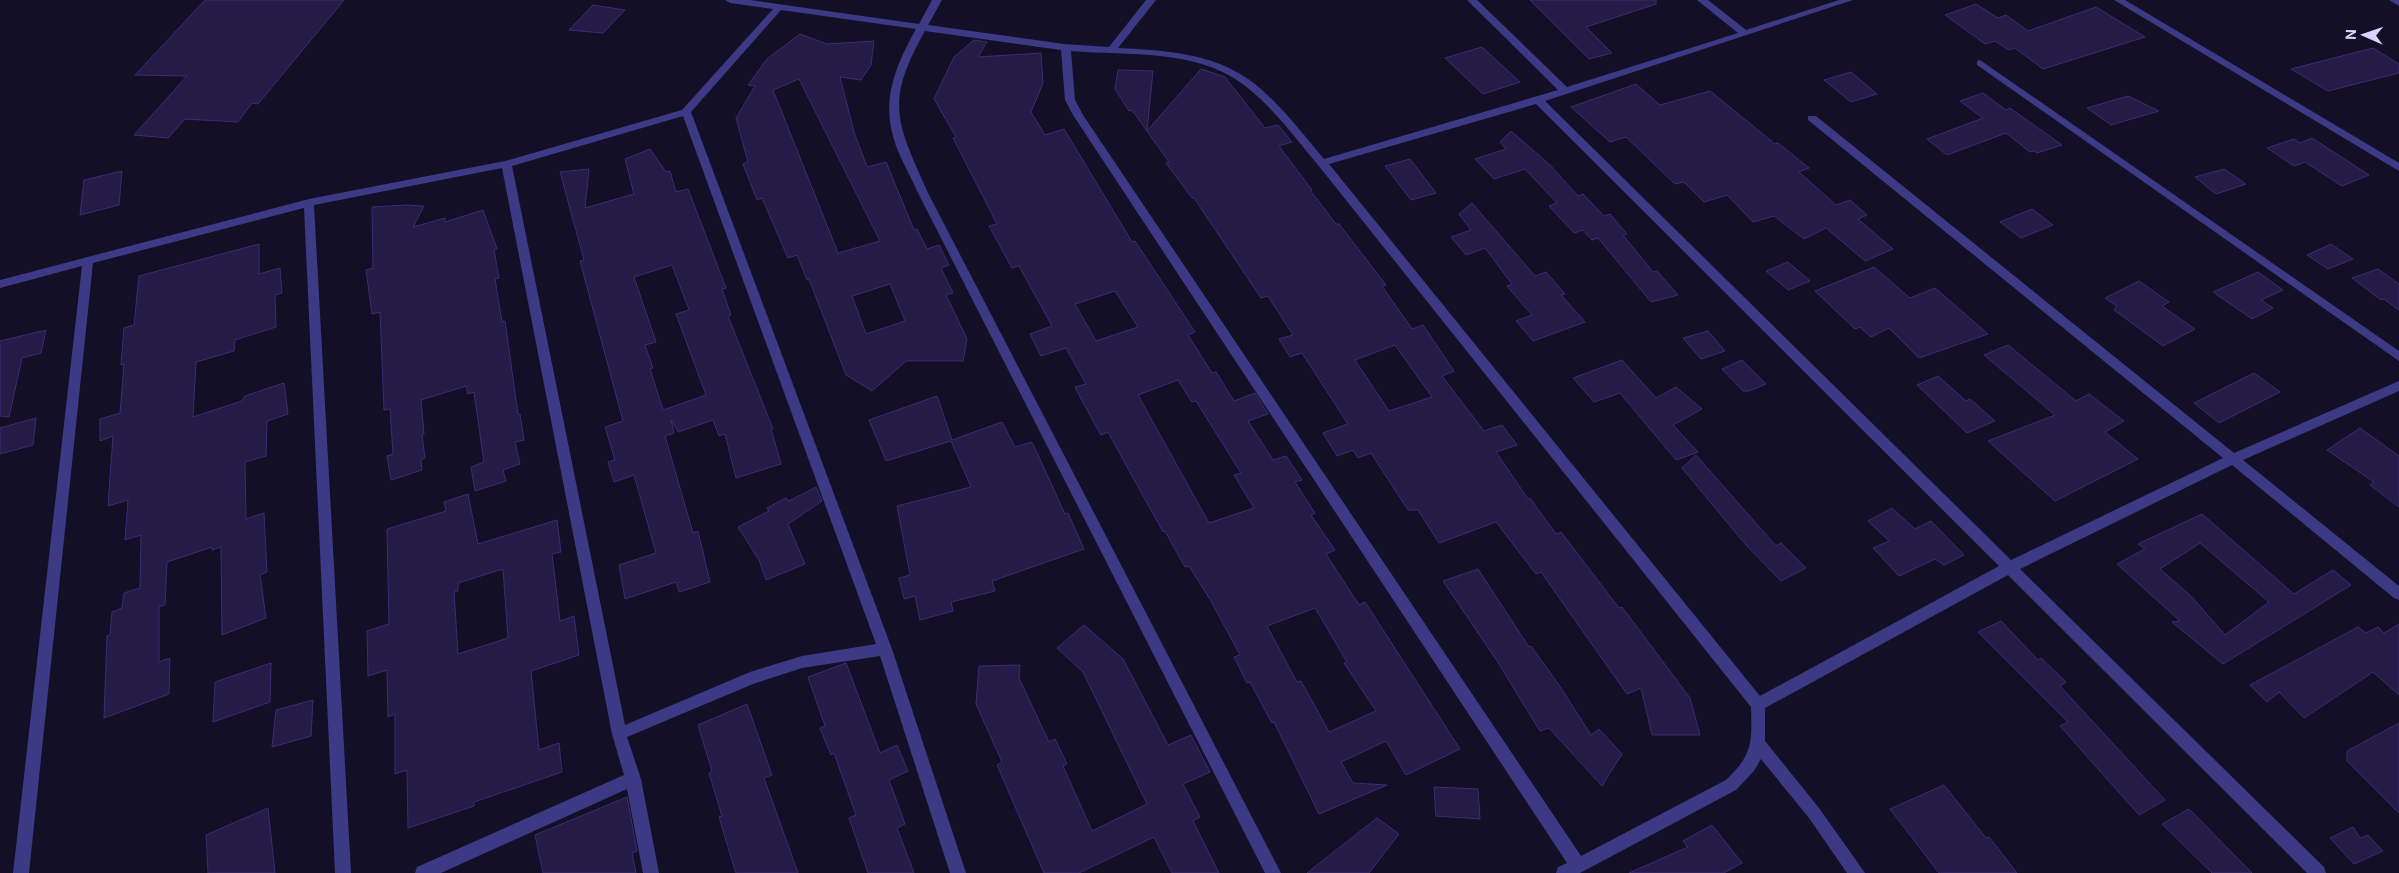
<svg xmlns="http://www.w3.org/2000/svg" width="2399" height="873" font-family="Inter,sans-serif">
	<style>
		.building { fill: #241b47; stroke: #3b2d73; fill-rule: evenodd }
		.lines { fill: none; stroke-linecap: round; stroke-linejoin: round }
		.minor { fill: #3d3a85; fill-rule: evenodd }
	</style>
	<rect width="100%" height="100%" fill="#130f26"/>
	<path class="building" d="M205,0h139l-86,104 -6,-1 -14,19 -53,-3 -17,19 -34,-3 53,-59 -52,-1z
		M1530,0h126v4l-70,23 26,26 -23,6z
		M1976,4l22,14 8,-3 22,16 68,-24 49,30 -102,32 -28,-21 -6,2 -14,-9 -10,3 -40,-29z
		M593,5l32,5 -22,23 -34,-3z
		M800,34l27,10 47,-3 -3,24 -10,15 -21,-3 14,55 13,35 19,-5 28,68 3,-1 10,20 12,-4 10,20 -8,3 12,25 -7,2 21,44 -4,22h-57l-34,30 -26,-16 -37,-96 -2,1 -10,-25 -9,3 -26,-60 -5,2 -14,-36 5,-2 -12,-44 19,-32 -7,-1 19,-26zM799,79l81,162 -42,12 -65,-163zM890,284l15,37 -39,13 -14,-38z
		M974,40l13,2 -9,15 63,-4 2,30 -12,29 14,23 19,-6 68,113 3,-1 60,91 -7,3 24,38 4,-1 18,29 21,-8 13,21 -20,7 25,39 13,-4 16,24 -7,2 20,31 -4,2 24,35 -9,4 33,51 6,-3 95,147 -54,26 -20,-34 -45,21 12,21 34,2 -68,29 -45,-92 -2,1 -22,-41 -3,1 -13,-26 6,-2 -29,-54 -22,-35 -4,1 -20,-36 -2,1 -55,-100 -7,3 -15,-27 -11,-21 11,-3 -20,-36 -25,8 -11,-22 22,-8 -33,-60 -7,2 -23,-42 8,-2 -44,-86 3,-1 -22,-38 20,-42zM1115,291l23,36 -42,14 -21,-37zM1178,380l14,22 4,-1 45,72 -7,2 20,33 -45,15 -71,-128zM1315,608l32,54 -3,1 32,48 -47,21 -28,-51 -4,1 -30,-56z
		M1482,47l38,35 -37,12 -38,-36z
		M2373,48l26,16v9l-71,18 -37,-22z
		M1201,69l24,8 40,51 13,-3 14,17 -13,4 33,44h-2l26,34h3l47,61 -4,1 30,43 11,-4 31,46 -12,5 42,55 18,-6 15,20 -21,7 32,47 2,-1 26,36 5,-2 58,76 3,-1 68,91 10,37h-48l-11,-47 -14,6 -86,-122 -5,2 -40,-52 -57,21 -21,-33h-10l-37,-57 -13,5 -5,-8 -16,6 -14,-23 25,-9 -46,-71 -12,4 -11,-18 14,-4 -25,-39 -7,2 -67,-100h-2l-26,-35 3,-1 -37,-52 -3,1 -14,-22 3,-19 35,1 -6,60zM1395,345l37,52 -43,14 -34,-51z
		M1851,72l26,22 -26,8 -27,-22z
		M1636,84l24,21 50,-14 65,53 3,-1 31,25 -10,4 37,33 14,-5 17,15 -9,4 35,30 -28,12 -39,-33 -22,11 -30,-23 -21,6 -26,-27 -23,7 -20,-20 -9,2 -49,-47 -16,5 -39,-35z
		M1983,93l23,17 4,-2 52,37 -25,8 -3,-2 -4,1 -24,-19 -59,22 -20,-16 56,-21 -23,-17z
		M2128,96l31,15 -48,14 -24,-17z
		M1511,131l39,34 28,31 5,-2 21,22 6,-2 17,20 -4,1 30,37 4,-1 21,24 -27,7 -53,-64 -6,2 -9,-10 -9,3 -25,-27 8,-3 -32,-34 -31,10 -19,-20 31,-10 -6,-7z
		M2312,138l57,37 -27,11 -37,-24 -11,4 -27,-18 27,-9 6,4z
		M650,149l16,23 4,-1 6,21 12,-3 38,99 -4,1 9,26 -3,1 45,113h-2l10,35 -45,14 -11,-44 -6,2 -6,-16 -35,12 -7,-12 3,13 -9,3 28,97 5,-2 12,51 -31,10 -3,-10 -51,17 -6,-34 37,-12 -22,-78 -20,7 -6,-20 7,-2 -10,-33 18,-6 -43,-160 4,-1 -24,-88 29,-3 -4,39 49,-14 -9,-35zM672,265l17,45 -13,4 30,81 -43,15 -13,-41 3,-1 -8,-23 11,-3 -22,-65z
		M1410,159l26,34 -25,7 -26,-34z
		M2224,169l22,15 -30,10 -21,-17z
		M122,171l-3,34 -39,10 4,-35z
		M1472,203l63,73 11,-4 19,22 -4,1 24,27 -52,19 -17,-20 16,-6 -25,-29 5,-2 -27,-36 -19,7 -15,-18 20,-7 -12,-16z
		M407,205l17,1 -11,21 32,-9v4l38,-12 14,39 -3,1 5,28 -4,1 7,43 3,-1 13,93h2l4,26 -9,2 5,22 -17,6 3,11 -31,10 -4,-24 13,-5 -10,-70 -6,2 -2,-8 -45,14 3,34 -2,1 3,23 -4,2 1,10 -31,10 -4,-24 6,-2 -3,-45 -6,1 -4,-98 -8,2 -6,-44 7,-2 -1,-61z
		M2032,209l21,16 -32,13 -21,-16z
		M259,244v30l21,-6 2,25 -7,2 1,32 -41,13 -1,11 -38,11 -3,55 49,-16 3,-5 39,-13 4,31 -21,7 -1,35 -21,6 1,57 18,-6 3,59 -7,3 6,43 -44,17 -1,-88 -9,3v-3l-45,15 -2,43 -6,2v55l11,-4 -1,36 -65,24 3,-82 3,-1 2,-23 10,-4 2,-15 16,-5 1,-53 -16,5 3,-40 -20,6 5,-70 -13,5v-22l20,-6 4,-49 -3,1 3,-37 10,-3 5,-49z
		M2331,244l22,15 -25,10 -21,-14z
		M1788,262l22,19 -22,9 -22,-19z
		M1874,267l36,31 25,-10 53,46 -69,24 -30,-30 -18,9 -11,-10 -5,2 -40,-38z
		M2378,269l21,15v26l-15,-11 -3,1 -29,-22z
		M2258,272l25,18 -22,10 12,8 -21,11 -39,-27z
		M2139,281l30,21 -7,4 33,23 -32,17 -49,-36 3,-4 -12,-8z
		M46,330l-5,23 -19,5 -13,59 -9,-1v-75z
		M1708,331l17,20 -24,8 -18,-21z
		M2008,345l68,56 13,-7 35,27 -19,11 33,27 -83,42 -67,-60 67,-26 -71,-60z
		M1622,360l34,38 20,-11 26,22 -29,16 25,27 -22,8 -56,-67 -26,9 -21,-24z
		M1742,360l24,24 -17,7h-6l-21,-22z
		M2254,373l26,19 -61,31 -25,-20z
		M1938,376l28,25 4,-2 25,22 -28,12 -50,-48z
		M937,396l15,44 50,-18 13,25 17,-5 33,72 3,-1 16,36 -92,32 3,10 -44,11 2,9 -33,9 -5,-24 -11,3 -5,-21 11,-3 -13,-69 74,-19 -20,-46 -65,20 -17,-41z
		M36,418l-3,27 -33,9v-26z
		M2360,428l39,28v51l-29,-22 4,-3 -47,-32z
		M1696,455l80,91 5,-3 25,25 -25,13 -35,-36 -64,-77z
		M816,487l6,14 -34,23 17,40 -39,16 -7,-20 -21,-33 31,-16 -2,-3 19,-10 3,3z
		M468,494l10,50 79,-24 4,32 -9,2 8,67 14,-5 5,39 -48,16 8,79 20,-7 3,29 -88,30v4l-66,22 -1,-58 -12,4v-60l-7,3 -1,-47 -19,6 -1,-45 22,-7 -2,-95 59,-18 -2,-9zM503,569l5,69 -50,16 -4,-62 4,-1v-8z
		M1892,508l23,21 16,-8 33,34 -20,10 -9,-6 -36,17 -26,-28 16,-7 -21,-20z
		M2202,514l92,80 39,-24 18,15 -128,79 -51,-42 8,-1 -63,-57 28,-15 -7,-5zM2200,543l69,59 -44,33 -34,-39 -31,-27z
		M1478,569l51,78 2,-1 28,39 32,50 8,-6 23,25 -20,32 -53,-58 -9,3 -43,-70 -54,-80z
		M2001,621l37,39 3,-2 25,24 -6,4 105,114 -26,15 -79,-89 8,-4 -90,-90z
		M2399,624v71l-26,-23 -69,46 -25,-26 -12,10 -17,-17 108,-58 8,6 12,-6 6,6z
		M1084,625l39,34 45,86 23,-10 19,37 -27,12 17,33 -7,4 26,52h-47l-18,-36 -75,36h-35l-47,-108 5,-3 -26,-58 3,-38 41,-1 -1,13 30,64 6,-3 12,25 -4,2 29,65 55,-27 -64,-132 -26,-24z
		M271,663l-1,39 -57,20 2,-40z
		M846,663l34,90 17,-8 11,26 -19,9 16,44 -8,4 17,45h-46l-19,-55 7,-3 -22,-62 -3,2 -11,-27 5,-2 -17,-49z
		M313,700l-2,36 -39,11 4,-37z
		M747,704l25,71 -8,3 34,95h-62l-8,-26 -9,-30 3,-1 -13,-43 3,-2 -14,-46z
		M2399,723v90l-52,-52v-10z
		M1944,785l42,53 3,-1 28,36h-78l-49,-64z
		M1434,787l44,2 2,30 -44,-3z
		M627,797l10,54 -5,2 4,20h-93l-8,-38z
		M268,808l7,65h-67l-2,-38z
		M2189,809l63,64h-40l-50,-49z
		M1377,818l22,16 -30,39h-62z
		M1712,825l30,38 -18,10h-95l59,-26 -5,-6z
		M2353,827l7,11 8,-3 15,16 -29,13 -24,-26z"/>
	<g class="lines">
		<path class="minor" d="M725,0h25l169,24 13,-24h10l-14,25 136,19 45,3 37,-47h10l-38,48c45,2 95,5 133,33 28,21 50,51 73,78l234,-69 -91,-90h10l90,87 171,-54 -41,-33h11l38,30 93,-30h14l-308,101 466,459 212,-102 -415,-338v-4h8l418,337 165,-72v10l-156,69 156,126v14l-5,-2 -162,-133 -212,104 304,298 2,6h-19l-299,-298 -243,133v33l54,67 46,65h-18l-38,-55 -48,-59 -7,12 -18,19 -156,83h-24l2,-6 9,-4 -494,-748 -8,-15 -4,-50 -136,-19c-41,72 -28,92 3,162l353,680h-16l-347,-680c-8,-19 -20,-37 -25,-57 -11,-39 4,-73 23,-107l-135,-19 -90,102 201,537 74,224h-16l-70,-217 -78,12 -49,16 -126,53 14,42 18,94h-16l-16,-84 -186,84h-26l2,-6 207,-92 -12,-41 -110,-566 -188,37 37,668h-16l-31,-665 -211,55 -64,610h-16l69,-607 -82,22v-8l309,-81 196,-38 177,-51 91,-101 -43,-6zM1071,51c57,5 124,-3 173,34 29,22 51,53 74,80l433,542c1,36 2,47 -25,73l-145,76 -498,-741 -8,-15zM1536,104l463,462 -239,130 -431,-532zM683,116l193,528 -74,12 -52,16 -125,53 -113,-559z
			M2114,0h11l274,163v8z
			M2389,0h10v6z
			M1980,60l419,291v10l-422,-296v-4z"/>
	</g>
	<g transform="translate(2364 35) rotate(272)" stroke="#130f26" stroke-width="4" paint-order="stroke">
	<path d="M0-4L9 19L0 12L-9 19Z" fill="#d9d4ff"/>
	<text y="-8" font-size="14" font-weight="bold" text-anchor="middle" fill="#d9d4ff">N</text>
	</g>
</svg>
